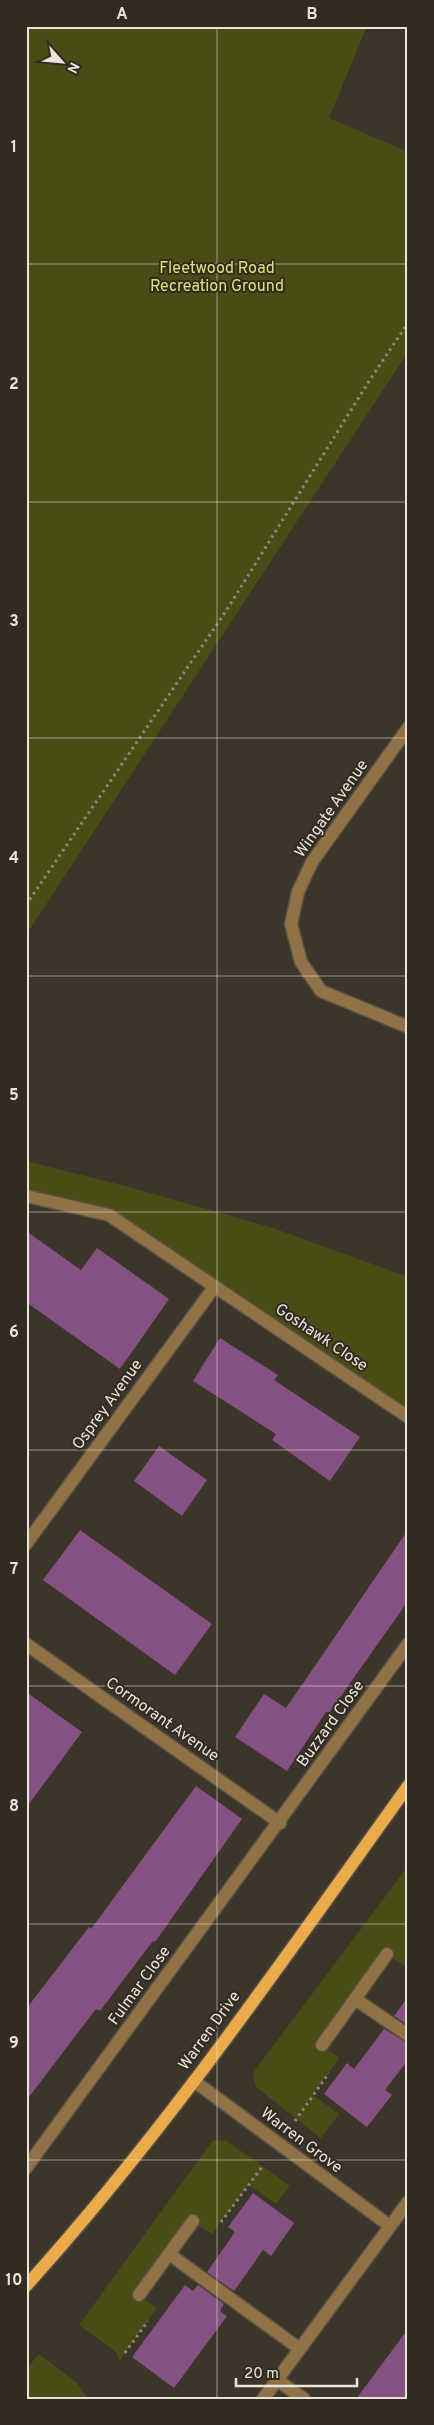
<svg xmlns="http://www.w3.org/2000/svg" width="434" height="2425" font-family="Overpass,sans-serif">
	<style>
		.green { fill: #4a4c16 }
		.building { fill: #855182 }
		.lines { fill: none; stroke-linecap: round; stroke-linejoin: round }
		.minor-casing { stroke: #585146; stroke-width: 15 }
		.major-casing { stroke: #585146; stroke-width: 15 }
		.path { stroke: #8f897f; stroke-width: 3; stroke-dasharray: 2.5 4; stroke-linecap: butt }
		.minor { stroke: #917247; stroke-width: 12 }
		.major { stroke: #ecab4b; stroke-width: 12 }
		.grid { fill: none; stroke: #e9e5dd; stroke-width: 1; stroke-opacity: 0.55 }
		.labels { text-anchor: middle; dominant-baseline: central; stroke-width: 4; stroke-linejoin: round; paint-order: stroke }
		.park-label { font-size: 16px; fill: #dee37b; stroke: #322b1f }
		.street-label { font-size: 16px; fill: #e9e5dd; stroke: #322b1f }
		.neatline { fill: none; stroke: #e9e5dd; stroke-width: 2 }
		.grid-label { font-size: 16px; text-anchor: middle; font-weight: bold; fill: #e9e5dd }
	</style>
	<rect width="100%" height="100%" fill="#3c3529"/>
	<path class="green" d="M26,26h341l-38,92 79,34v200l-382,583z
		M26,1161l107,27 137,39 138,50v140l-299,-202 -83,-13z
		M406,1869l2,2v92l-3,3 -18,-12 -65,91 17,13 -26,37 26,19 -18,24 -64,-50 -4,-10 2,-8z
		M213,2140l14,1 63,45 -14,18 -27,-19 -37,49 -19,-12 -54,74 18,12 -37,53 -5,-10 -36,-26z
		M39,2354l38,29 11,16h-62v-30z"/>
	<path class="building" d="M26,1231l55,39 16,-22 72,51 -49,70 -94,-67z
		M220,1338l58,37 -4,5 86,57 -30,44 -58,-41 4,-6 -83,-53z
		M159,1446l48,34 -25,36 -48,-35z
		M80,1530l132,94 -37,51 -132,-95z
		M408,1530v71l-79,112 -3,-1 -39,59 -52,-34 29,-43 22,14z
		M26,1692l56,40 -56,76z
		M196,1786l46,33 -87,123 -2,-1 -53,70 -4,-2 -70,92v-92l63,-82 2,2z
		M408,1997v28l-14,-9z
		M384,2029l24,14v17l-23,30 7,5 -25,32 -43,-33 23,-31 7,6z
		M253,2193l41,30 -23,33 -8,-6 -29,41 -27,-19 28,-40 -7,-5z
		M185,2285l8,6 5,-6 26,19 -4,7 7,5 -53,72 -42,-31z
		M408,2329v70h-52z"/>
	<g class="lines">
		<defs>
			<path id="minor" d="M408,728l-96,134 -14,30 -7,32 10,38 20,29 87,36
				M26,1196l83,19 299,202
				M26,1544l189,-258
				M26,1644l254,179
				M355,1999l53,36
				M322,2045l65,-91
				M194,2081l196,145
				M26,2168l382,-524
				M169,2254l131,95
				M139,2295l54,-74
				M277,2380l27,19
				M263,2399l145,-197"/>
			<path id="major" d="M26,2286c141,-156 260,-330 382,-500"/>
		</defs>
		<use href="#minor" class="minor-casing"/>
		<use href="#major" class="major-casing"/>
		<path class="path" d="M26,905l200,-294 145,-233 37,-55
			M295,2121l34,-48
			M221,2222l41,-55
			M125,2353l23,-32"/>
		<use href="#minor" class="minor"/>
		<use href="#major" class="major"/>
	</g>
	<path class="grid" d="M217,26v2373M26,264h382M26,502h382M26,738h382M26,976h382M26,1212h382M26,1450h382M26,1686h382M26,1924h382M26,2160h382"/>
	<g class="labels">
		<g class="park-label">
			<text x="217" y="269">Fleetwood Road<tspan x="217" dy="18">Recreation Ground</tspan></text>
		</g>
		<g class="street-label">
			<text transform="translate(332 809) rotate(-55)">Wingate Avenue</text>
			<text transform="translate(321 1338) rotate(34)">Goshawk Close</text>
			<text transform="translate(108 1405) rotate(-54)">Osprey Avenue</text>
			<text transform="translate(162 1720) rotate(35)">Cormorant Avenue</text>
			<text transform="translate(331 1724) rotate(-54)">Buzzard Close</text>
			<text transform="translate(140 1986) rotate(-54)">Fulmar Close</text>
			<text transform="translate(210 2031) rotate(-54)">Warren Drive</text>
			<text transform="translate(301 2141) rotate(37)">Warren Grove</text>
		</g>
	</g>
	<rect width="434" height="2425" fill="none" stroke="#322b1f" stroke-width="55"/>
	<g transform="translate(62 62) rotate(117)" stroke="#322b1f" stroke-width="4" paint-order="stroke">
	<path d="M0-4L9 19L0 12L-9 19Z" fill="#e9e5dd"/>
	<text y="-8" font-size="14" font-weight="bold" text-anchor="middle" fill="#e9e5dd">N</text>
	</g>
	<path d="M236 2378v8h121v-8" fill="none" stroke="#e9e5dd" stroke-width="2.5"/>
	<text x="244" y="2378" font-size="15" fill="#e9e5dd" stroke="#322b1f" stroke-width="4" paint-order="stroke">20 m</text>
	<rect x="28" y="28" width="378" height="2370" class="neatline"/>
	<g class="grid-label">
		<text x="122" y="19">A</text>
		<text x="312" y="19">B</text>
		<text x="14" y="152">1</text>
		<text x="14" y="389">2</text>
		<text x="14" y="626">3</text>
		<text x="14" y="863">4</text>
		<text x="14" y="1100">5</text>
		<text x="14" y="1337">6</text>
		<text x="14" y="1574">7</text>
		<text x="14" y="1811">8</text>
		<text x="14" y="2048">9</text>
		<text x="14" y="2285">10</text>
	</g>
</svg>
